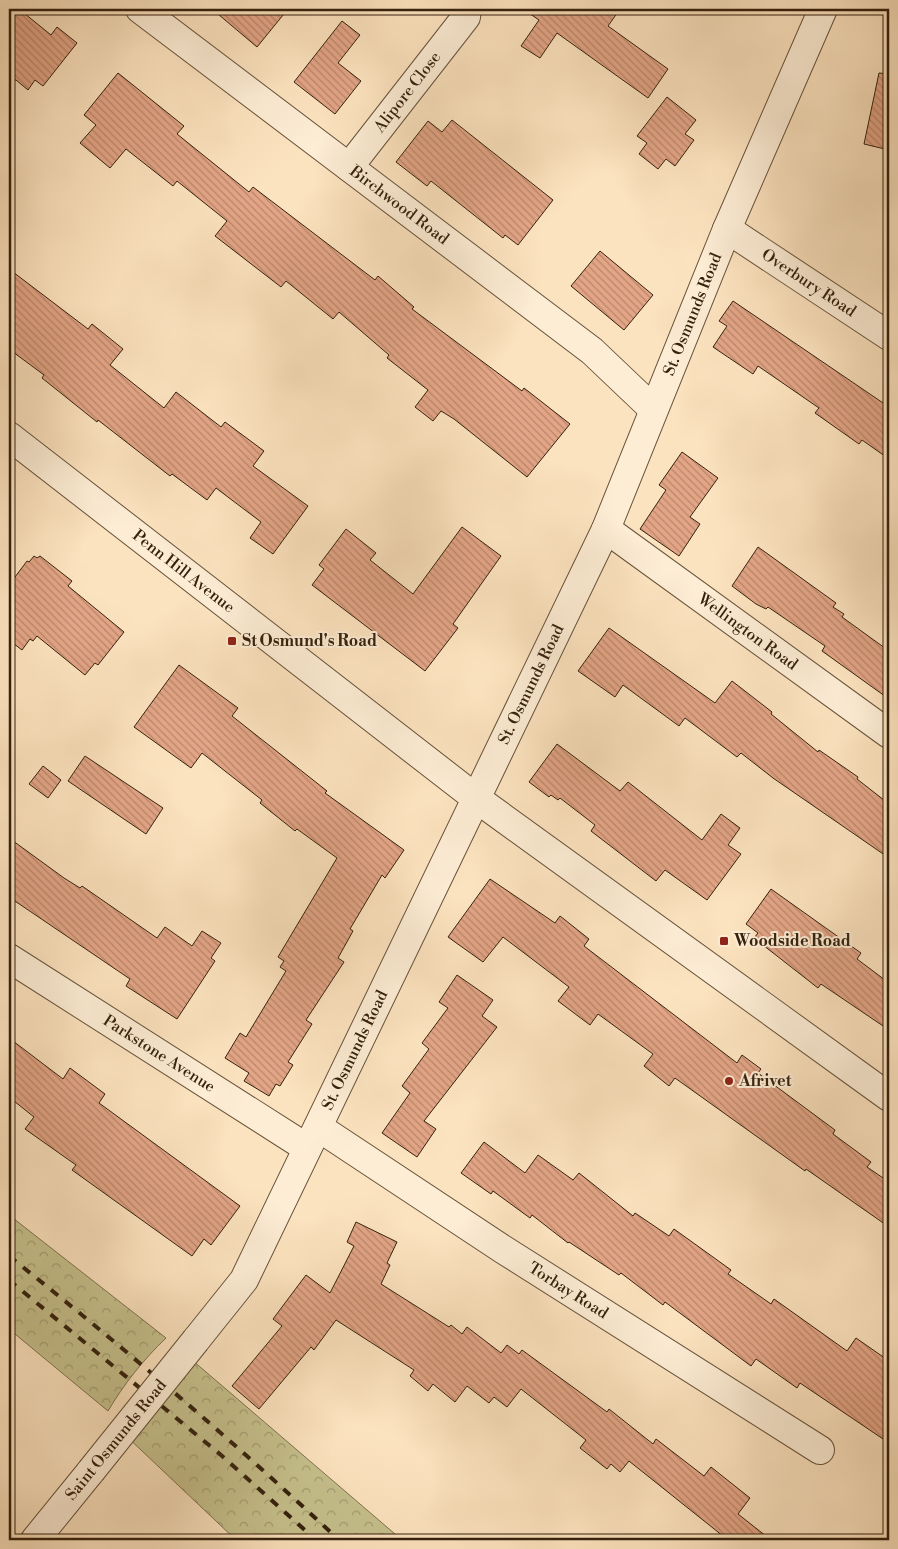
<svg xmlns="http://www.w3.org/2000/svg" width="898" height="1549" font-family="'Libre Bodoni',serif">
	<style>
		.forest { fill: url(#forest-crowns); stroke: #7e714e }
		.building { fill: url(#building-back-hatch); stroke: #35210e }
		.lines { fill: none; stroke-linecap: round; stroke-linejoin: round }
		.minor-casing { stroke: #67523a; stroke-width: 30 }
		.minor { stroke: #fdedd5; stroke-width: 28 }
		.rail { stroke: #35210e; stroke-width: 4; stroke-dasharray: 9 9; stroke-linecap: butt }
		.minor-bridge-casing { stroke: #67523a; stroke-width: 30; stroke-linecap: butt }
		.minor-bridge { stroke: #fdedd5; stroke-width: 28 }
		.poi-dot { fill: #8f2418; stroke: #fdedd5; stroke-width: 2 }
		.labels { text-anchor: middle; dominant-baseline: central; stroke-width: 4; stroke-linejoin: round; paint-order: stroke }
		.street-label { font-size: 16px; fill: #35210e; stroke: #fdedd5 }
		.poi-label { font-size: 16px; font-weight: bold; fill: #35210e; stroke: #fdedd5; text-anchor: start }
	</style>
	<defs>
		<pattern id="forest-crowns" width="20" height="18" patternUnits="userSpaceOnUse" patternTransform="scale(1.25)"><rect width="20" height="18" fill="#c6c18d"/><path d="M2 6a3 3 0 1 1 6 0M12 15a3 3 0 1 1 6 0" fill="none" stroke="#a29c72"/></pattern>
		<pattern id="building-back-hatch" width="6" height="6" patternUnits="userSpaceOnUse" patternTransform="scale(1.25)"><rect width="6" height="6" fill="#e3a586"/><path d="M-1 5l2 2M0 0l6 6M5-1l2 2" fill="none" stroke="#b9866c"/></pattern>
	</defs>
	<rect width="100%" height="100%" fill="#fce3bf"/>
	<filter id="stains"><feTurbulence type="fractalNoise" baseFrequency=".004" numOctaves="4"/><feColorMatrix values="0 0 0 0 .2 0 0 0 0 .09 0 0 0 0 .02 0 0 0 .5 -.17"/></filter>
	<radialGradient id="worn" r=".72"><stop offset=".6" stop-color="#630" stop-opacity="0"/><stop offset="1" stop-color="#630" stop-opacity=".3"/></radialGradient>
	<path class="forest" d="M9,1215l157,123c-23,22 -42,46 -58,73l-99,-82z
		M185,1354l217,186h-166l-114,-108z"/>
	<path class="building" d="M9,9h10l32,26 6,-8 20,16 -34,43 -8,-6 -7,10 -12,-10h-7z
		M212,9h76l-31,38z
		M523,9h97l-12,17 60,43 -20,29 -91,-65 -17,25 -19,-12 18,-26z
		M342,21l18,14 -22,28 23,18 -26,33 -41,-32z
		M118,73l66,53 -7,8 72,58 4,-5 122,93 3,-4 36,31 -2,2 110,82 2,-3 46,36 -43,53 -73,-58 -13,-8 -8,10 -18,-14 13,-17 -41,-32 2,-3 -50,-43 -6,7 -47,-38 -5,6 -66,-51 12,-15 -50,-40 -4,5 -47,-37 -16,19 -30,-25 16,-18 -12,-10z
		M879,73l10,1v76l-25,-6z
		M667,97l29,23 -11,14 9,6 -19,26 -9,-7 -8,10 -19,-15 8,-11 -10,-7z
		M452,120l101,80 -35,45 -13,-10 -2,3 -72,-57 -4,5 -31,-24 32,-41 14,11z
		M600,251l53,44 -29,35 -53,-44z
		M9,269l79,60 4,-5 31,25 -13,16 54,43 12,-16 45,35 4,-5 39,29 -11,15 55,40 -35,48 -23,-16 11,-16 -45,-34 -9,12 -35,-26 -2,2 -72,-56 -1,2 -55,-44 2,-3 -35,-26z
		M733,301l156,106v52l-27,-19 -3,4 -44,-31 4,-5 -61,-42 -5,8 -40,-27 14,-21 -8,-5z
		M682,452l36,26 -28,39 10,7 -21,32 -39,-27 26,-39 -7,-5z
		M462,527l39,29 -48,68 5,4 -33,43 -113,-86 12,-16 -5,-4 27,-36 30,24 -6,7 43,34z
		M758,547l78,56 -3,4 11,7 -2,3 47,34v48l-67,-48 3,-5 -57,-39 -2,2 -10,-5 -24,-18z
		M34,556l3,2 3,-2 32,25 -4,5 56,46 -26,33 -3,-2 -10,12 -48,-39 -4,5 -3,-2 -8,11 -13,-10v-55l18,-24 2,1z
		M609,628l106,75 17,-22 40,31 -1,2 47,38 1,-2 39,27 -1,2 32,25v54l-116,-80 -32,-25 -4,4 -52,-39 -6,8 -56,-41 -8,12 -37,-26z
		M179,665l59,43 -6,8 95,75 -2,2 79,57 -19,28 -3,-3 -32,54 3,2 -15,27 6,4 -38,58 6,4 -24,38 5,3 -13,21 -4,-2 -7,12 -25,-15 5,-8 -24,-15 15,-25 6,4 40,-66 -6,-4 4,-6 -6,-4 59,-99 -40,-29 -2,2 -35,-28 2,-3 -60,-47 -11,15 -57,-41z
		M557,744l63,47 8,-9 74,58 19,-26 19,14 -12,17 13,9 -34,46 -42,-30 -9,11 -65,-50 4,-6 -35,-27 -2,2 -7,-5 -2,2 -20,-15z
		M85,756l78,52 -17,26 -78,-53z
		M43,766l18,14 -13,18 -19,-14z
		M9,838l55,40 16,10 2,-2 75,52 8,-11 27,19 10,-15 19,12 -10,15 4,3 -38,58 -51,-33 4,-7 -121,-82z
		M490,879l65,44 5,-7 29,23 -5,7 153,117 5,-8 19,14 -3,4 77,57 -2,4 38,28 -4,5 22,15v45l-83,-58 -1,2 -130,-93 -6,8 -25,-20 9,-12 -55,-40 -8,11 -32,-24 11,-14 -66,-50 -20,25 -35,-25z
		M771,889l90,64 -4,6 32,24v47l-68,-46 -3,4 -64,-50 4,-5 -12,-9z
		M457,975l36,25 -11,16 15,11 -73,94 12,8 -19,28 -35,-24 28,-40 -8,-7 27,-37 -7,-6 26,-35 -9,-6z
		M9,1038l54,41 7,-11 35,26 -6,9 141,103 -29,39 -7,-6 -12,17 -120,-86 4,-5 -51,-36 9,-12 -25,-20z
		M484,1142l41,31 13,-18 35,25 6,-7 54,43 2,-3 34,23 5,-7 57,41 -3,4 43,30 3,-5 73,52 9,-13 33,23v82l-89,-60 -3,5 -41,-29 -5,7 -86,-64 -2,3 -42,-32 -2,2 -50,-33 -1,1 -36,-28 -2,3 -37,-27 -2,3 -30,-21z
		M356,1222l41,20 -10,21 3,2 -9,19 68,43 2,-2 11,9 5,-7 34,26 6,-8 12,9 3,-4 85,62 2,-3 44,35 3,-5 48,37 7,-9 39,31 -12,16 33,26h-43l-99,-79 -9,11 -9,-8 -4,5 -27,-21 6,-8 -65,-51 -14,18 -13,-10 -5,6 -22,-17 -12,16 -22,-18 -5,7 -18,-15 4,-6 -78,-50 -22,30 -3,-3 -52,62 -27,-23 50,-60 -9,-7 33,-44 24,18 24,-47 -7,-4z"/>
	<g class="lines">
		<defs>
			<g id="minor">
				<path id="s1" d="M140,9l452,342 61,58"/>
				<path id="s2" d="M349,167l117,-150 1,-8"/>
				<path id="s3" d="M727,229l162,107"/>
				<path id="s4" d="M9,436l468,363 412,298"/>
				<path id="s5" d="M606,529l283,205"/>
				<path id="s6" d="M9,958l298,190"/>
				<path id="s7" d="M318,1127l186,123 316,200"/>
				<path id="s8" d="M196,1340l48,-60 362,-751 121,-300 96,-220"/>
				<path d="M35,1540l56,-69"/>
			</g>
		</defs>
		<use href="#minor" class="minor-casing"/>
		<use href="#minor" class="minor"/>
		<path class="rail" d="M9,1256c113,90 224,185 330,284
			M9,1280l212,175 95,85"/>
		<defs>
			<path id="minor-bridge" d="M91,1471l105,-131"/>
		</defs>
		<use href="#minor-bridge" class="minor-bridge-casing"/>
		<use href="#minor-bridge" class="minor-bridge"/>
	</g>
	<g class="poi-dot">
		<rect x="227" y="636" width="10" height="10" rx="2.5"/>
		<rect x="719" y="936" width="10" height="10" rx="2.5"/>
		<circle cx="729" cy="1081" r="5"/>
	</g>
	<g class="labels">
		<g class="street-label">
			<text stroke="none"><textPath href="#s2" startOffset="95">Alipore Close</textPath></text>
			<text stroke="none"><textPath href="#s1" startOffset="325">Birchwood Road</textPath></text>
			<text stroke="none"><textPath href="#s3" startOffset="98">Overbury Road</textPath></text>
			<text stroke="none"><textPath href="#s8" startOffset="1142">St. Osmunds Road</textPath></text>
			<text stroke="none"><textPath href="#s4" startOffset="221">Penn Hill Avenue</textPath></text>
			<text stroke="none"><textPath href="#s5" startOffset="175">Wellington Road</textPath></text>
			<text stroke="none"><textPath href="#s8" startOffset="738">St. Osmunds Road</textPath></text>
			<text stroke="none"><textPath href="#s8" startOffset="332">St. Osmunds Road</textPath></text>
			<text stroke="none"><textPath href="#s6" startOffset="178">Parkstone Avenue</textPath></text>
			<text stroke="none"><textPath href="#s7" startOffset="299">Torbay Road</textPath></text>
			<text transform="translate(116 1440) rotate(-51)">Saint Osmunds Road</text>
		</g>
		<g class="poi-label">
			<text x="242" y="641">St Osmund's Road</text>
			<text x="734" y="941">Woodside Road</text>
			<text x="739" y="1081">Afrivet</text>
		</g>
	</g>
	<rect width="898" height="1549" fill="none" stroke="#fce3bf" stroke-width="30"/>
	<rect x="10" y="10" width="878" height="1529" fill="none" stroke="#35210e" stroke-width="2.5"/>
	<rect x="15" y="15" width="868" height="1519" fill="none" stroke="#35210e"/>
	<rect width="100%" height="100%" filter="url(#stains)"/>
	<rect width="100%" height="100%" fill="url(#worn)"/>
</svg>
